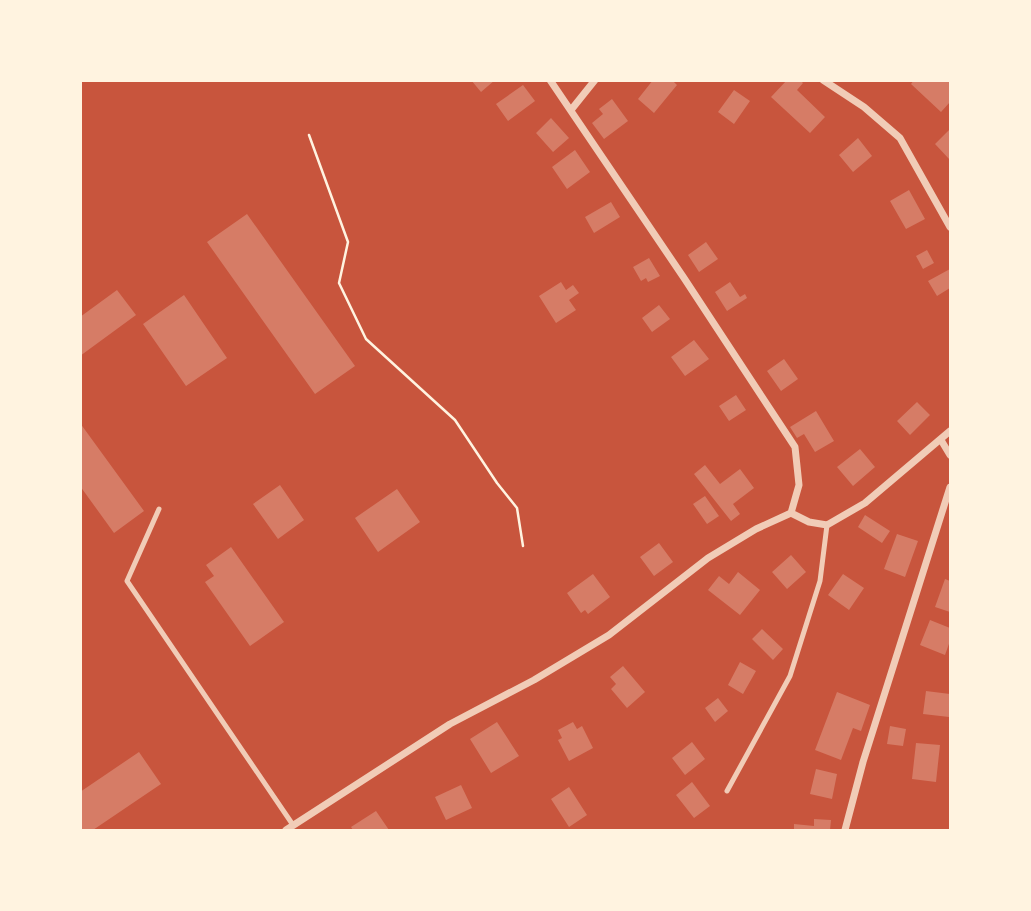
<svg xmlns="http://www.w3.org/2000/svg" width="1031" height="911" font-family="Mulish,sans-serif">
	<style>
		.building { fill: #d67c66 }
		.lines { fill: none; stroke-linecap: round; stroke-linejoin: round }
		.path { stroke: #fff3e0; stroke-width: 2.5 }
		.service { stroke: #f1ccb7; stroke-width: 5 }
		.minor { stroke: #f1ccb7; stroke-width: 7 }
	</style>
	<rect width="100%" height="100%" fill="#c8553d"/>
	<path class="building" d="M471,80h24l-14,12z
		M653,80h19l5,5 -23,28 -16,-14z
		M787,80h13l3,3 -6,7 28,27 -15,16 -39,-36z
		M914,80h36v22l-9,10 -30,-28z
		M523,85l12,16 -27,20 -12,-17z
		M734,90l16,11 -16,23 -16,-12z
		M612,99l16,22 -24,18 -12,-16 11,-9 -4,-5z
		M551,118l18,20 -16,14 -17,-19z
		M950,129v31l-15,-16z
		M858,138l14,18 -19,16 -14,-17z
		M575,150l15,22 -23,17 -15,-22z
		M909,190l16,29 -19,10 -16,-28z
		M611,202l9,15 -26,16 -9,-16z
		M247,214l108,152 -40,28 -108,-152z
		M706,242l12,17 -19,13 -11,-17z
		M927,250l7,13 -11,6 -7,-13z
		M649,258l11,18 -12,6 -2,-4 -5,3 -8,-14z
		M950,269v19l-13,8 -9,-15z
		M561,282l5,8 7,-5 6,8 -10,7 7,10 -20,13 -17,-27z
		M730,282l10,15 5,-3 2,4 -20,13 -12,-19z
		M117,290l19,25 -56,41v-39z
		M184,295l43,63 -41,28 -43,-62z
		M659,305l11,14 -18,13 -10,-14z
		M694,340l15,19 -24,17 -14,-19z
		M784,359l14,20 -17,12 -14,-20z
		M736,395l10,15 -17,11 -10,-15z
		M917,402l13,13 -20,20 -13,-14z
		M816,411l18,30 -19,11 -11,-18 -7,4 -7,-11z
		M80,423l64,88 -30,22 -34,-47z
		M860,449l15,18 -22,19 -16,-19z
		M705,465l15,19 20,-15 14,19 -21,16 7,10 -9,7 -37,-47z
		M280,485l24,35 -26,19 -25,-35z
		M397,489l23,33 -42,30 -23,-34z
		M705,496l14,20 -12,8 -14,-20z
		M865,515l25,16 -8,12 -24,-16z
		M897,534l21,7 -13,36 -21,-8z
		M659,543l14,19 -19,14 -14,-19z
		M231,547l53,75 -34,24 -45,-64 9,-6 -8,-11z
		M791,555l15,17 -19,17 -15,-17z
		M738,572l22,18 -20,25 -32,-25 11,-14 10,8z
		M593,574l17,23 -22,17 -3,-4 -4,3 -14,-20z
		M843,574l21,14 -15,22 -21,-15z
		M945,579l5,2v31l-15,-5z
		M930,620l20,8v13l-5,14 -25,-10z
		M762,629l21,20 -10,11 -21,-21z
		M740,662l16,9 -13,23 -15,-9z
		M623,666l22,26 -18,16 -16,-19 5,-5 -6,-7z
		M926,691l24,3 -1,23 -26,-3z
		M837,692l33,13 -9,26 -8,-3 -12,32 -26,-10z
		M718,698l10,13 -13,11 -10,-14z
		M497,722l22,34 -28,17 -21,-34z
		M573,722l4,7 5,-3 11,22 -24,13 -11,-21 4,-2 -4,-8z
		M890,726l16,3 -3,17 -16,-2z
		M692,742l13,17 -20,16 -13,-17z
		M916,743l24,2 -4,37 -24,-3z
		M139,752l22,32 -68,46h-13v-38z
		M816,769l21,5 -5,25 -22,-5z
		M692,782l18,24 -16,12 -18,-23z
		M461,785l11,23 -26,12 -11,-23z
		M569,787l18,28 -18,12 -18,-28z
		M376,811l13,19h-36l-2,-3z
		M814,819l17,1 -1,10h-36v-6l20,2z"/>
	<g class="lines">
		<path class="path" d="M309,135l39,107 -9,41 27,56 89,81 42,63 20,25 6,38"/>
		<path class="service" d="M159,509l-32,72 166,244
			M727,791l63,-115 30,-95 7,-56"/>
		<path class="minor" d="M550,80l134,198 111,169 4,38 -8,28
			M823,80l41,27 36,31 50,89
			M571,110l24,-30
			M941,440l9,15
			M791,513l18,9 18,3 38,-22 85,-72
			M286,830l164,-106 84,-44 75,-45 99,-77 48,-29 35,-16
			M845,830l18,-68 87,-275"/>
	</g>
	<rect width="1031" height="911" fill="none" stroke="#fff3e0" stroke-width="164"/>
</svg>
